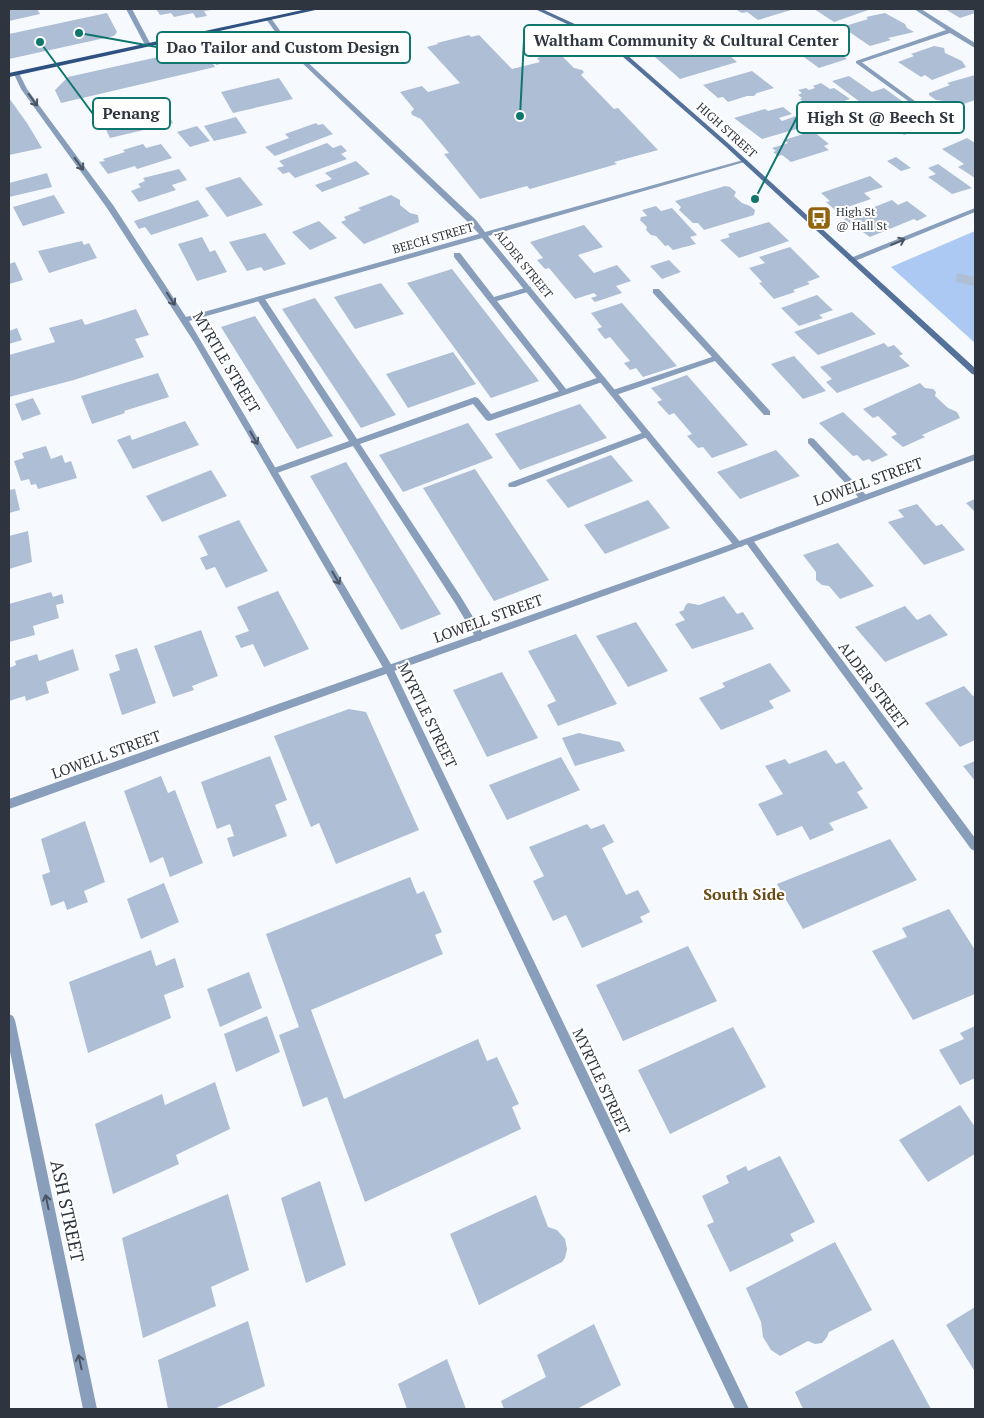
<svg xmlns="http://www.w3.org/2000/svg" width="984" height="1418" font-family="'PT Serif',serif">
	<style>
		.green { fill: #abc9f2 }
		.building { fill: #aebed5 }
		.lines { fill: none; stroke-linecap: round; stroke-linejoin: round }
		.service { fill: #899eba; fill-rule: evenodd }
		.minor { fill: #899eba; fill-rule: evenodd }
		.tertiary { fill: #899eba; fill-rule: evenodd }
		.secondary { fill: #547199; fill-rule: evenodd }
		.primary { fill: #2e5181; fill-rule: evenodd }
		.oneway { stroke: #4a5463 }
		.labels { text-anchor: middle; dominant-baseline: central; stroke-width: 4; stroke-linejoin: round; paint-order: stroke }
		.far-street-label { font-size: 12px; fill: #2f353e; stroke: #fff }
		.far-poi-label { font-size: 12px; fill: #2f353e; stroke: #fff; text-anchor: start }
		.street-label { font-size: 15px; fill: #2f353e; stroke: #fff }
		.neighbourhood-label { font-size: 16px; font-weight: bold; fill: #6a4b15; stroke: #fff }
		.near-street-label { font-size: 18px; fill: #2f353e; stroke: #fff }
		.leader { fill: none; stroke: #0f766e; stroke-width: 2 }
		.callout-dot { fill: #0f766e; stroke: #fff; stroke-width: 2 }
		.callout { fill: #fff; stroke: #0f766e; stroke-width: 2 }
		.callout-label { font-size: 16px; text-anchor: middle; font-weight: bold; fill: #2f353e }
	</style>
	<rect width="100%" height="100%" fill="#f6faff"/>
	<path class="green" d="M975,231v112l-84,-76z"/>
	<path class="building" d="M9,9h28l3,5 -31,7z
		M156,9h55v1l-7,1 3,5 -11,2 -3,-5 -19,4 -3,-4 -11,2z
		M735,9h53l3,1 -33,10 -11,-8 -5,1z
		M814,9h57l-37,13z
		M945,9h30v4l-15,5z
		M107,13l10,19 -3,4 -105,23v-25z
		M885,13l20,11 2,4 7,4 -26,6 3,2 -21,6 -28,-19 26,-8 -2,-2z
		M469,35l2,2 8,-2 33,34 28,-7 -3,-4 21,-6 16,16 8,2 2,2 -3,3 33,34 4,-1 40,42 -44,12 3,2 -87,25 -3,-3 -47,13 -36,-45 5,-1 -28,-34 -9,-4 -1,-3 3,-3 -14,-17 22,-6 6,6 32,-9 -33,-36 11,-3 -1,-1z
		M709,35l11,9 -3,1 20,17 -57,17 -25,-22 38,-11 -6,-5z
		M818,38l29,21 -28,9 -29,-21z
		M245,41l10,15 -39,9 -9,-16z
		M934,46l10,2 1,5 17,8 4,6 -34,13 -7,-5 -4,2 -23,-15 16,-6 -3,-2z
		M203,47l12,20 -154,36 -6,-13 13,-13z
		M752,71l22,17 -17,5 -3,3h-7l-19,6 -5,-5 -5,1 -15,-13z
		M975,75v25l-17,6 -6,-4 -16,-2 -7,-5v-2l21,-8 -3,-2z
		M849,76l23,16 12,-4 18,13 -12,4 33,23 -19,7 -72,-54z
		M279,78l14,21 -60,14 -12,-21z
		M821,83l9,6 4,-1 16,11 -6,2 6,4 -19,7 -6,-5 -6,2 -6,-5 -4,2 -9,-7 2,-1 -4,-3 4,-2 -4,-3 8,-2 3,2 6,-2 -2,-2z
		M9,98l18,25 15,25 -33,7z
		M162,102l11,21 -63,15 -10,-21z
		M783,107l9,7 -13,4 3,3 14,-5 11,10 -45,13 -28,-21 31,-9 3,2z
		M236,117l11,16 -33,8 -10,-15z
		M316,123l2,2 5,-1 10,10 -58,22 -10,-9 24,-9 -4,-4z
		M197,126l13,15 -20,6 -13,-15z
		M813,131l16,13 -5,2 5,4 -38,12 -9,-7 -4,1 -5,-4 3,-1 -4,-3 16,-5 -4,-3z
		M967,138l8,5v35l-17,-11 6,-3 -22,-15z
		M327,143l6,5 8,-3 6,6 -6,3 6,5 -52,19 -6,-6 -6,2 -6,-6 7,-2 -5,-5z
		M143,144l3,4 15,-4 11,14 -35,11 -2,-3 -27,8 -9,-12 6,-1 -2,-2 22,-7 -2,-2z
		M896,157l15,11 -10,3 -14,-10z
		M356,161l14,13 -48,18 -7,-7 17,-6 -7,-6z
		M938,164l34,24 -20,6 -24,-17 8,-3 -8,-6z
		M179,169l8,11 -15,5 4,5 -37,12 -8,-11 10,-4 -3,-3 7,-3 -2,-3z
		M47,173l5,14 -43,10v-14z
		M870,176l13,11 -19,6 7,6 -35,12 -10,-9 4,-1 -9,-8z
		M240,177l23,28 -36,12 -22,-29z
		M725,186l5,1 6,5 -2,4 8,7 8,3 5,4 -1,5 -50,15 -6,-7h-5l-14,-13 2,-3 -6,-6z
		M54,195l11,18 -42,13 -10,-19z
		M391,195l9,5v5l10,8 8,2 1,7 -55,22 -23,-22 5,-2 -2,-3 17,-7 -3,-2z
		M198,200l11,16 -58,19 -6,-8 -6,2 -5,-8z
		M892,200l6,5 9,-4 20,15 -10,5 -3,-2 -44,18 -26,-18z
		M656,206l5,5 11,-3 25,27 -7,2 6,7 -23,6 -5,-5 -3,1 -9,-10 -5,-1 -5,-5 1,-3 -7,-7 1,-3 6,-1 -5,-6z
		M319,221l18,17 -27,12 -18,-18z
		M769,222l20,19 -50,17 -19,-18 10,-3 -2,-3z
		M584,225l19,22 -25,8 16,18 23,-8 14,16 -15,5 6,7 -27,9 -4,-4 6,-2 -3,-3 -19,6 -26,-31 -4,1 -8,-9 6,-2 -13,-16z
		M265,233l21,31 -22,7 -3,-4 -14,4 -18,-29z
		M202,237l8,15 5,-2 12,22 -30,9 -19,-37z
		M82,241l2,4 5,-2 8,15 -48,15 -11,-22z
		M790,247l30,30 -13,5 3,2 -17,6 2,2 -21,7 -15,-16 3,-1 -13,-14 16,-5 -6,-6z
		M669,260l12,12 -19,7 -12,-13z
		M15,262l8,18 -14,4v-20z
		M452,269l87,112 -48,17 -84,-115z
		M957,273l18,4v9l-19,-4z
		M381,283l23,31 -49,15 -21,-32z
		M817,295l16,15 -14,5 4,3 -24,8 -18,-18z
		M315,298l81,117 -35,13 -79,-119z
		M622,303l55,63 -34,11 -7,-9 -6,2 -6,-7 6,-2 -20,-24 -5,2 -8,-10 5,-2 -11,-14z
		M136,309l13,26 -14,4 9,18 -70,23 -65,17v-42l46,-13 -6,-14 33,-9 3,6z
		M852,312l24,22 -58,21 -24,-23z
		M255,316l78,120 -36,13 -76,-122z
		M17,328l5,12 -13,4v-13z
		M884,343l4,4 6,-2 9,9 -4,2 11,10 -73,27 -11,-11 6,-3 -12,-12z
		M453,352l23,32 -68,24 -22,-34z
		M794,356l32,35 -23,8 -32,-35z
		M158,373l11,24 -45,14 1,2 -33,11 -11,-28z
		M687,375l61,70 -36,13 -9,-11 -5,1 -11,-12 5,-2 -18,-21 -5,2 -12,-13 5,-2 -11,-12z
		M920,383l5,5 8,1 3,3 -1,4 13,12 9,4 3,6 -38,17 3,2 -22,10 -12,-10 6,-3 -19,-18 -5,2 -10,-9z
		M33,398l8,16 -19,7 -7,-17z
		M580,404l27,34 -87,32 -25,-36z
		M843,412l45,43 -16,7 -3,-3 -6,2 -6,-6 -4,1 -34,-33z
		M185,421l14,24 -66,24 -16,-29 13,-5 2,5z
		M468,423l25,35 -90,34 -24,-37z
		M46,446l5,13 11,-4 3,8 6,-2 6,17 -39,11 -2,-5 -5,1 -2,-6 -8,2 -7,-20 10,-3 -2,-5z
		M776,450l24,26 -60,23 -23,-27z
		M611,455l22,26 -65,27 -22,-28z
		M346,462l95,152 -40,16 -91,-154z
		M475,469l74,111 -55,21 -71,-113z
		M211,470l16,26 -65,26 -16,-26z
		M15,489l5,21 -11,3v-23z
		M975,499v13l-9,-9z
		M648,500l22,28 -65,26 -21,-29z
		M917,504l19,22 6,-2 23,26 -41,15 -36,-43 16,-5 -6,-7z
		M239,520l29,51 -42,17 -11,-21 -9,3 -6,-12 8,-3 -10,-19z
		M28,531l4,31 -23,7v-33z
		M838,543l36,43 -34,13 -11,-13 -7,-1 -6,-5v-8l-13,-17z
		M278,591l31,58 -45,18 -11,-23 -12,4 -6,-12 14,-5 -12,-24z
		M51,592l2,5 9,-3 2,9 -8,2 3,13 -26,8 2,9 -26,7v-38z
		M724,596l13,18 6,-2 11,17 -62,20 -17,-25 10,-4 -6,-8 5,-2 1,-4 3,-3 11,2z
		M905,606l12,14 13,-6 18,21 -63,27 -30,-35z
		M636,622l32,49 -40,16 -32,-51z
		M201,630l17,46 -26,10 2,4 -21,7 -19,-51z
		M576,634l41,70 -59,22 -11,-21 9,-4 -28,-50z
		M137,648l19,55 -34,12 -13,-41 11,-4 -5,-15z
		M73,649l6,21 -33,12 3,11 -23,8 -1,-5 -16,5v-33l7,-3 -1,-4 22,-7 2,7z
		M770,663l21,28 -22,10 5,7 -53,22 -22,-32 26,-11 -3,-4z
		M502,672l36,66 -51,19 -34,-67z
		M964,686l9,10 2,-1v45l-15,7 -35,-44z
		M349,709l17,3 53,118 -83,34 -17,-41 -8,4 -37,-91z
		M579,733l41,9 5,9 -50,15 -13,-28z
		M826,750l10,14 8,-3 19,28 -6,3 11,16 -39,15 5,7 -24,10 -8,-14 -25,10 -19,-32 25,-10 -18,-28 20,-7 4,5z
		M270,756l17,44 -12,5 12,31 -54,21 -6,-19 7,-2 -4,-12 -13,5 -16,-47z
		M561,757l19,33 -73,30 -18,-35z
		M975,761v20l-12,-15z
		M161,776l7,17 7,-3 28,73 -33,14 -7,-20 -13,6 -26,-72z
		M85,821l20,61 -21,9 4,11 -21,8 -3,-9 -13,5 -9,-31 8,-3 -9,-33z
		M587,824l4,5 13,-5 10,18 -12,6 24,47 12,-5 12,22 -10,5 3,5 -61,26 -16,-33 -13,6 -20,-40 11,-5 -15,-29z
		M890,839l27,41 -114,49 -26,-45z
		M410,877l7,17 7,-3 18,41 -7,3 8,19 -132,56 33,89 134,-60 9,22 10,-4 22,47 -7,3 9,22 -156,73 -38,-105 -24,10 -24,-72 20,-8 -33,-93z
		M164,883l15,39 -38,17 -14,-40z
		M949,909l26,41v44l-62,26 -41,-69 35,-14 -5,-9z
		M688,946l29,55 -94,40 -27,-56z
		M151,950l5,16 19,-8 9,29 -20,8 7,23 -83,35 -19,-71z
		M249,972l13,36 -42,19 -13,-38z
		M267,1016l13,36 -44,20 -12,-38z
		M975,1026v52l-15,7 -21,-35 25,-11 -4,-6z
		M733,1027l33,60 -96,47 -32,-64z
		M215,1082l15,47 -54,26 3,9 -66,30 -18,-70 67,-30 3,11z
		M960,1105l15,22v27l-47,28 -29,-42z
		M780,1156l35,66 -25,12 4,7 -64,31 -23,-47 7,-3 -12,-26 27,-13 -3,-7 20,-10 2,5z
		M320,1181l26,84 -40,18 -25,-85z
		M228,1194l21,76 -38,17 5,19 -73,32 -21,-100z
		M536,1195l12,32 9,3 8,9 2,10 -2,9 -3,4 -83,43 -29,-71z
		M835,1242l37,68 -43,22 -2,5 -5,6 -7,1 -7,-3 -28,15 -9,-6 -8,-13 -2,-15 -15,-34z
		M975,1307v65l-29,-47z
		M248,1321l17,65 -51,23h-46l-10,-49z
		M594,1324l27,61 -44,24h-73l-3,-8 45,-24 -9,-22z
		M893,1339l38,70h-128l-8,-17z
		M447,1359l19,50h-59l-9,-25z"/>
	<g class="lines">
		<path class="service" d="M856,61h4l70,51v2h-4l-70,-51z
			M454,253h6l34,44 34,-10h3v4l-34,10 69,88 36,-13 4,3 -1,2 -116,40 -3,-1 -13,-16 -113,40 101,153 24,40 -5,4 -3,-1 -22,-37 -102,-157 -76,27h-6l-1,-2 1,-2 78,-28 -93,-143 4,-2h3l94,143 118,-42 3,1 13,16 68,-23 -105,-134z
			M653,289h6l111,122v4h-6l-49,-54 -99,34h-6v-4l102,-34 -59,-64z
			M647,431l3,1v4l-135,51h-6l-1,-2 1,-2z
			M811,438l3,1 53,57 1,2 -1,2h-6l-53,-57v-4z"/>
		<path class="minor" d="M126,9h6l19,36 -1,1 -5,-1z
			M914,9h7l54,34v5l-25,-15 -90,30h-4v-2l90,-31z
			M267,18h4l17,24 13,14 175,164 9,12 258,-72 5,1 -260,75 253,307 2,2 -2,2h-6l-253,-309 -293,83 203,345 357,743h-14l-350,-738 -191,-329 -87,-134 -86,-119 -7,-15 5,-1 8,16 86,116 73,112 293,-83 -9,-10 -173,-166 -13,-14 -18,-25z
			M975,208v4l-120,49h-6l-1,-2z
			M749,538l3,1 223,299v13l-4,-2 -225,-306 -2,-2z
			M9,1014l4,2 2,4 82,389h-14l-74,-362z"/>
		<path class="tertiary" d="M975,454v6l-254,94 -712,255v-10l706,-249z"/>
		<path class="secondary" d="M535,9h7l61,28 15,10 111,97 246,224v7l-3,-1 -247,-228 -111,-97 -15,-10z"/>
		<path class="primary" d="M307,9h13l-311,68v-4z"/>
	</g>
	<defs><path id="oneway-shaft" d="M-6 0H5M1.5-3L5.5 0L1.5 3" fill="none" stroke-width="1.6" stroke-linecap="round" stroke-linejoin="round" transform="scale(1.25)"/></defs>
	<g class="oneway">
		<use href="#oneway-shaft" transform="translate(33 100) rotate(54)"/>
		<use href="#oneway-shaft" transform="translate(79 164) rotate(54)"/>
		<use href="#oneway-shaft" transform="translate(898 242) rotate(-23)"/>
		<use href="#oneway-shaft" transform="translate(171 299) rotate(57)"/>
		<use href="#oneway-shaft" transform="translate(254 438) rotate(60)"/>
		<use href="#oneway-shaft" transform="translate(336 578) rotate(60)"/>
		<use href="#oneway-shaft" transform="translate(47 1202) rotate(-102)"/>
		<use href="#oneway-shaft" transform="translate(80 1362) rotate(-102)"/>
	</g>
	<defs>
		<symbol id="bus-square" viewBox="-11 -11 22 22"><rect x="-9" y="-9" width="18" height="18" rx="4" fill="#91640f" stroke="#fff"/><path d="M-5-6H5V4H4V6H2V4H-2V6H-4V4H-5ZM-3.5-4V0h7V-4ZM-3.5 1.2v1.5H-2V1.2ZM2 1.2v1.5H3.5V1.2Z" fill="#fff"/></symbol>
	</defs>
	<g fill-rule="evenodd">
		<use href="#bus-square" x="805" y="204" width="28" height="28"/>
	</g>
	<g class="labels">
		<g class="far-street-label">
			<text transform="translate(727 130) rotate(42)">HIGH STREET</text>
			<text transform="translate(433 238) rotate(-16)">BEECH STREET</text>
			<text transform="translate(524 264) rotate(51)">ALDER STREET</text>
		</g>
		<g class="far-poi-label">
			<text x="836" y="211">High St<tspan x="836" dy="14">@ Hall St</tspan></text>
		</g>
		<g class="street-label">
			<text transform="translate(227 362) rotate(59)">MYRTLE STREET</text>
			<text transform="translate(868 481) rotate(-20)">LOWELL STREET</text>
			<text transform="translate(488 618) rotate(-20)">LOWELL STREET</text>
			<text transform="translate(874 685) rotate(53)">ALDER STREET</text>
			<text transform="translate(428 715) rotate(64)">MYRTLE STREET</text>
			<text transform="translate(106 754) rotate(-20)">LOWELL STREET</text>
			<text transform="translate(602 1081) rotate(65)">MYRTLE STREET</text>
		</g>
		<g class="neighbourhood-label">
			<text x="744" y="894">South Side</text>
		</g>
		<g class="near-street-label">
			<text transform="translate(68 1211) rotate(78)">ASH STREET</text>
		</g>
	</g>
	<path class="leader" d="M520 116L524 40M79 33L157 47M40 42L93 114M755 199L797 117"/>
	<g class="callout-dot">
		<circle cx="520" cy="116" r="5"/>
		<circle cx="79" cy="33" r="5"/>
		<circle cx="40" cy="42" r="5"/>
		<circle cx="755" cy="199" r="5"/>
	</g>
	<g class="callout">
		<rect x="524" y="25" width="325" height="31" rx="5"/>
		<rect x="157" y="32" width="253" height="31" rx="5"/>
		<rect x="93" y="98" width="77" height="31" rx="5"/>
		<rect x="797" y="102" width="167" height="31" rx="5"/>
	</g>
	<g class="callout-label">
		<text x="686" y="46">Waltham Community &amp; Cultural Center</text>
		<text x="283" y="53">Dao Tailor and Custom Design</text>
		<text x="131" y="119">Penang</text>
		<text x="881" y="123">High St @ Beech St</text>
	</g>
	<rect width="984" height="1418" fill="none" stroke="#2f353e" stroke-width="20"/>
</svg>
